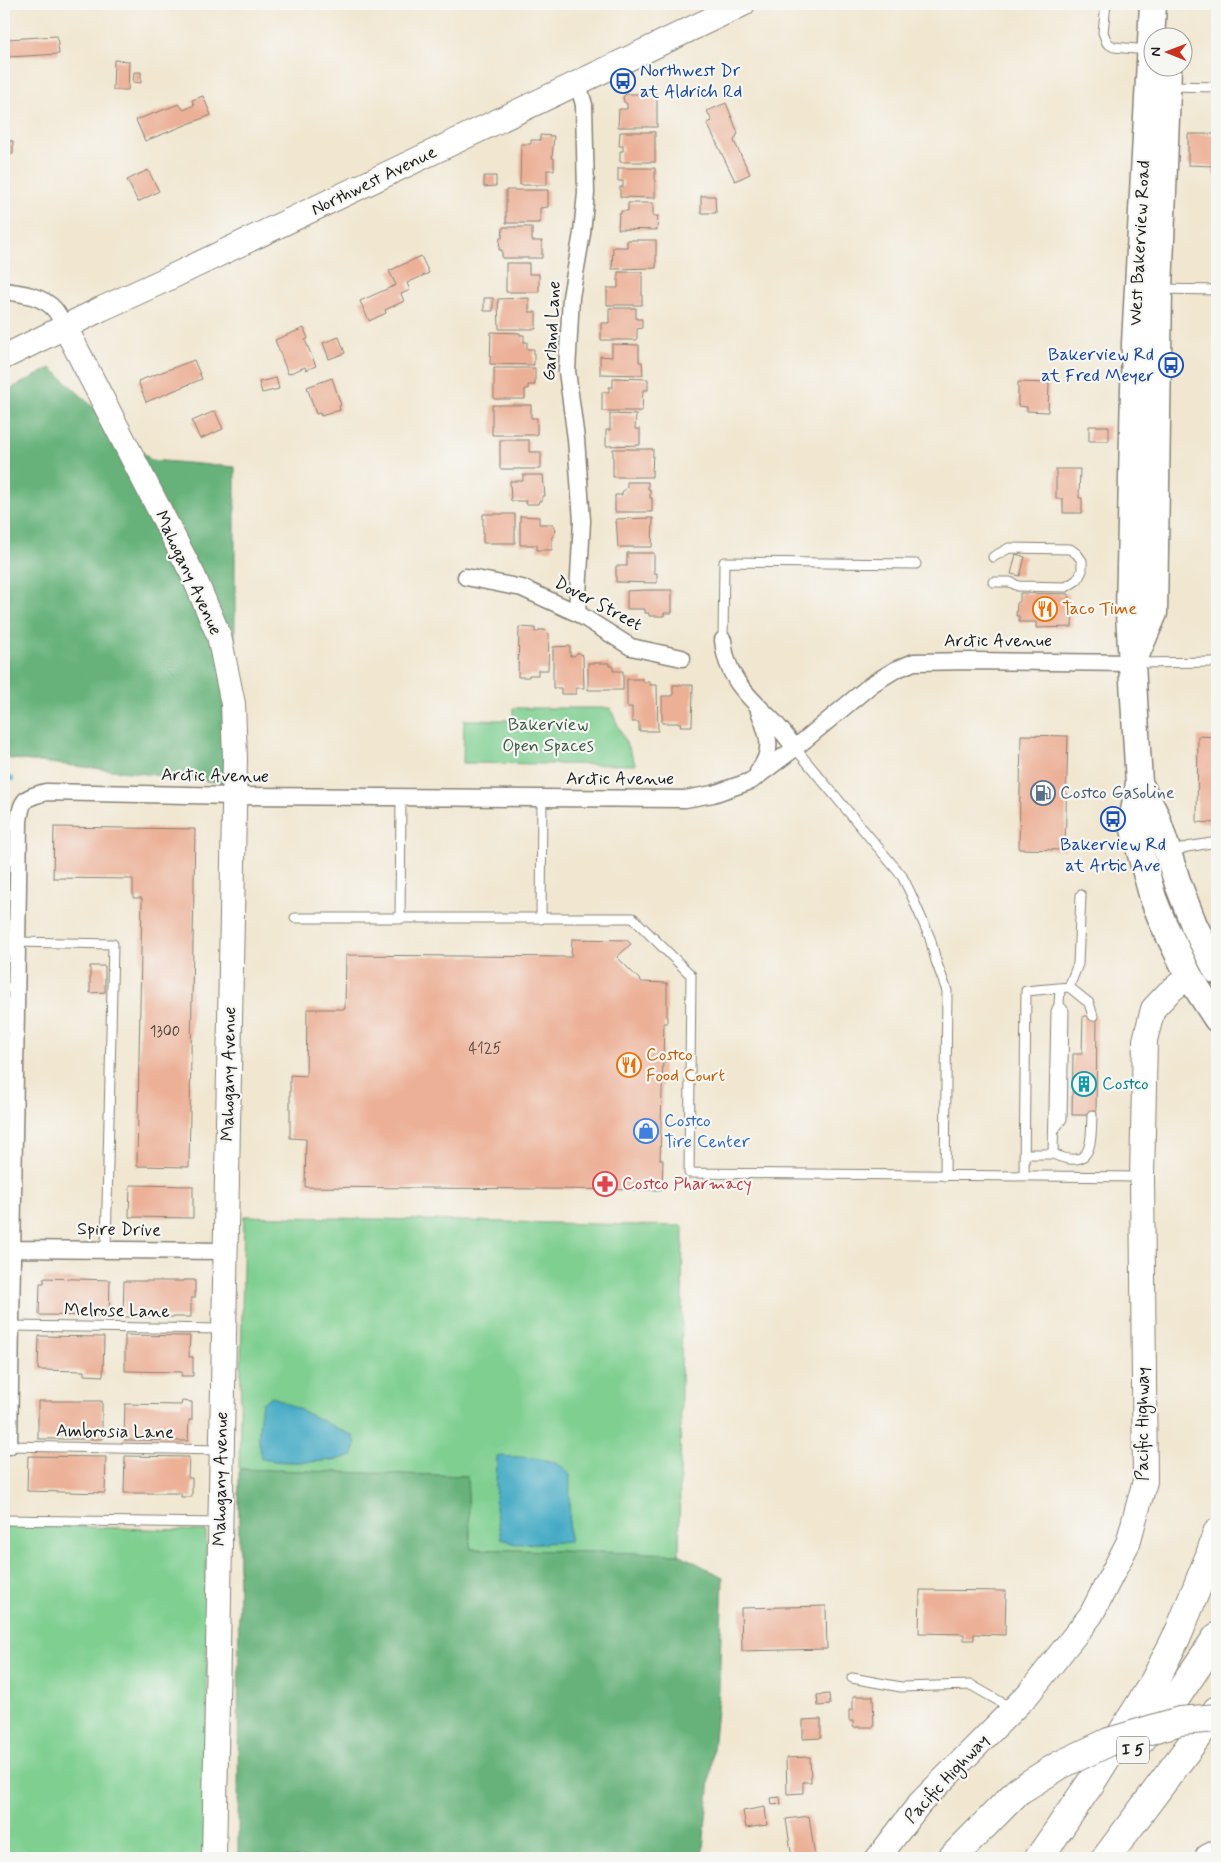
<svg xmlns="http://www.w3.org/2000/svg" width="1221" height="1862" font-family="Mynerve,sans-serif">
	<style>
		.green { fill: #7ecf90; stroke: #4d7656 }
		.forest { fill: #66b27a; stroke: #41674b }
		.water { fill: #45abc5; stroke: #306470 }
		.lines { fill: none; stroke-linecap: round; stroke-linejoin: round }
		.stream { stroke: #45abc5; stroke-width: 4.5 }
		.building { fill: #ecb096 }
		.lane-casing { stroke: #868276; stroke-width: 11 }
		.street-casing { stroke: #868276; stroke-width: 19 }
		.secondary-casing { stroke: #868276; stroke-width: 26 }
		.primary-casing { stroke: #868276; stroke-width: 29 }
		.highway-casing { stroke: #868276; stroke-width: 30 }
		.lane { stroke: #fff; stroke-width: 9 }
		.street { stroke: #fff; stroke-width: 16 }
		.secondary { stroke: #fff; stroke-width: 24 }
		.primary { stroke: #fff; stroke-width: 26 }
		.highway { stroke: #fff; stroke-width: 28 }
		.highway-bridge-casing { stroke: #868276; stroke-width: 30; stroke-linecap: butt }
		.highway-bridge { stroke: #fff; stroke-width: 28 }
		.labels { text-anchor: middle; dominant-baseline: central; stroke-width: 4.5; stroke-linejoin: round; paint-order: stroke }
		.number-label { font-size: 15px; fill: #50413a }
		.shield { fill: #f6f6f2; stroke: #5d5d5c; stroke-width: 1 }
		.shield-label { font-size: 16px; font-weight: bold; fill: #1c1c1c }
		.transit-label { font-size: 18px; fill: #164399; stroke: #f6f6f2; text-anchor: start }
		.street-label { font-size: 18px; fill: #1c1c1c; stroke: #f6f6f2 }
		.food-label { font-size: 18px; fill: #c56008; stroke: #f6f6f2; text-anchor: start }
		.park-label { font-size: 18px; fill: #3e5b45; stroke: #f6f6f2 }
		.service-label { font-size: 18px; fill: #4e5e75; stroke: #f6f6f2; text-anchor: start }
		.culture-label { font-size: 18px; fill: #0d838f; stroke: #f6f6f2; text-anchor: start }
		.shop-label { font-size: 18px; fill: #366cbe; stroke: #f6f6f2; text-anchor: start }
		.health-label { font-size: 18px; fill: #be3a42; stroke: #f6f6f2; text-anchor: start }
	</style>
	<rect width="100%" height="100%" fill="#f6f6f2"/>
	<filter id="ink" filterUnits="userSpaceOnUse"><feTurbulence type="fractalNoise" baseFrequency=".02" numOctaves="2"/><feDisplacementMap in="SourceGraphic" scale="10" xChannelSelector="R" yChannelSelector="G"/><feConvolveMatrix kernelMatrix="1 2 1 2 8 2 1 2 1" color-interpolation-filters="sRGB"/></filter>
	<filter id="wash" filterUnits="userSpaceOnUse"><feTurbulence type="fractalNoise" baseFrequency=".0096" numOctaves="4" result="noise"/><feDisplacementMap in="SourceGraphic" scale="20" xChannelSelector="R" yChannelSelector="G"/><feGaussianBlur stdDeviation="1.12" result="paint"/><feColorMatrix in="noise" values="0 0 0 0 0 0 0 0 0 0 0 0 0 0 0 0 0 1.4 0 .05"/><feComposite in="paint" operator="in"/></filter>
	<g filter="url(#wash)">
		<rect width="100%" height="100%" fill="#f1e7d1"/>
		<path class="green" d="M513,708h97l26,57 -173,-2 1,-43h49z
			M244,1216l439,10 -4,328 -209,-5 -4,-73 -227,-7z
			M4,1524l202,7 2,327h-204z"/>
		<path class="forest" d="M51,368l100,92 84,7v317l-231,-26v-366z
			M239,1469l228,7 4,73 208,5 44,23 -4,113 -17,168h-464z"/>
		<path class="water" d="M272,1396l81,40c4,7 3,12 -1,20 -23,7 -66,8 -91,3 -4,-18 -2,-38 1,-56z
			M497,1456c23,2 57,-2 73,18l-1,68 -54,2 -14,-6 -6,-30z"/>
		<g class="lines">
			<path class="stream" d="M4,775l8,4"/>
		</g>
		<g id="blocks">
			<path class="building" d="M57,36l2,18 -50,3 -1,-18z
				M114,60l15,1 -1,29h-15z
				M134,72h7v11l-8,-1z
				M626,94h31v33h-39l1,-18h8v-5l-3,-2 -1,-5z
				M203,96l8,19 -66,26 -9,-21 43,-16 5,6 10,-5 -2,-5z
				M726,103l12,30 -4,8 16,33 -15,7 -28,-58 5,-2 -5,-10z
				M620,132h35v30h-35v-11h3v-5h-4z
				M1188,134h29v40h-4v-8l-25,-1z
				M540,135l14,1 -2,22h2v12h-7v15h-27l1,-41h10v-4h9z
				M4,141h9v13h-5v21l-4,-1z
				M618,168h37v30l-35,-1v-10h3v-6h-5z
				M148,170l11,21 -21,11 -11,-22z
				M484,176h12v10l-12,1z
				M506,190h42v17l-8,1v15h-34z
				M701,196h14l1,17h-15z
				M628,203h25v13h5l-1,14 -39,-1 1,-15h2v-3h7z
				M503,227h29v14h10v17h-40v-8h-3l1,-12h2z
				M627,240h29v28l-44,1 1,-22h14z
				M421,256l8,17 -22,10 3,7 -9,4 3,7 -19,9 1,3 -17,8 -9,-20 36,-16 -7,-14z
				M506,263h23v11h10v18h-33z
				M618,272h24v33h-35v-17h11z
				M484,298h9v13h-9z
				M529,298v14h7v17h-37l-1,-30z
				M609,308h27v11h6v9l-5,1v11h-36v-17h8z
				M304,328l4,11 -3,1 11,26 -10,4 -1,-3 -17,7 -13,-34z
				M491,332l29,1v2h4v7h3v7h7v16l-44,-1z
				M339,337l6,16 -16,6 -6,-16z
				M612,344l27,1v17h3l1,13 -43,-1v-18l12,1z
				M194,360l8,19 -56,23 -8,-21z
				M494,368h41v17h-7v4h-3v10h-31z
				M276,378l3,11 -17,4 -3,-11z
				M332,378l9,27 -2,1 1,4 -19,6 -1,-3 -4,1 -9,-27z
				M613,378l35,1v11h-5l-1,21h-40v-19h7v-5h4z
				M1018,382l31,1 -1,29 -21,-1v-4l-9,-1z
				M492,405h39v13h6v17h-45z
				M215,411l8,18 -23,10 -8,-18z
				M610,414l26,1 -1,14h5v16l-34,1v-16h4z
				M1089,426h20v15h-20z
				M500,440h29v12h12v17h-41z
				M613,449h40l-1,28h-39z
				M1056,469h24l-1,29h3v15h-19v-14h-7z
				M523,475h20l2,21h-3v5h-3l-1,3h-12v-3h-15l-1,-20h13z
				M627,482h21v7h2v9h2v14h-37v-17h7v-3l5,-4z
				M483,514h32v29h-32z
				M520,516l19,1v7h14l3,5 -1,4 -3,4v13h-15v-5h-17z
				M653,518l-1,29h-34l-2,-28z
				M627,553h27v20h3v10l-41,-1v-16h11z
				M1016,554l9,3 -5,19 -9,-2z
				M644,590h28v23h-8v3h-15v-3h-4v-4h-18v-18z
				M1020,593l49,1 -1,8h5l-1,25 -36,1v-6h-17v-6h-3l1,-14h3z
				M519,627l16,1v4h4v-2h6l4,4 -1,36h-10v5h-9v2h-11z
				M570,646v10h4l3,-3h3l3,3 1,32h-8v6h-15v-6h-8v-41z
				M588,663h21v3h4v5h10v19h-35z
				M1216,677h1v45l-2,-1z
				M627,679h16v3h7v3h7l1,46h-19v-9h-7v-15h-5z
				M673,685h20l-1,41h-12l1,-3h-19v-27h11z
				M1021,735l47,1 -3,114 -46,-1z
				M1198,736l19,1v86l-20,-1z
				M54,827l141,2 -6,338 -52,-1 5,-268h-9v-19l-80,-1z
				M572,939l55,1 4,4 -14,13 25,25 25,1v40h-3l-4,137h3l-1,30 -357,-3 1,-48 -16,-1v-63l16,1 1,-67h38l1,-54 225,2z
				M90,966h15v26l-15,1z
				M1083,1016h14l-1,99h-24l1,-61h9z
				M130,1185l63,1v32l-64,-1z
				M44,1278l66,2 -1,36 -70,-1 1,-32h4z
				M183,1280h12v18h-4v19h-68l1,-36h59z
				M125,1335l65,1 -1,21h4v19h-12l1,-4 -57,-1z
				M39,1336l65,1 -1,39 -19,-1v-4l-46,-1z
				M38,1401h64v38h-64z
				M182,1401l10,1v18h-3l-1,21 -64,-1 1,-36 56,1z
				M28,1456l78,1 -1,36 -78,-2z
				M125,1456l64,1 -1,21h4v19h-11v-4h-57z
				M920,1590l86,1 -1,44 -31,-1v6h-10v-6l-45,-1z
				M826,1606l1,43 -85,2 -1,-43z
				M829,1694l1,11 -12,1 -1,-11z
				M853,1696h20l1,31h-21v-6h-4v-11h4z
				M821,1719v19l-18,1v-19z
				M810,1757l1,25h-8v11l-16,1 -1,-36z
				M780,1797l1,7 -9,1 -1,-7z
				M765,1807l2,18 -21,3 -3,-17z
				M809,1816l6,41 -23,1 -6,-39z"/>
		</g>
	</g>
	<g filter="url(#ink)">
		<use href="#blocks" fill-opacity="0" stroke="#868276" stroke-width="1"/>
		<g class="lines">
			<defs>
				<path id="lane" d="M1106,4l-3,28 4,11 7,4 34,3
					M1170,86l47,1
					M1160,289l57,1
					M993,582h17l8,4 48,1 11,-7 5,-9v-10l-5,-7 -7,-5 -61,-1 -16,9
					M723,640l1,-78 192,2
					M1135,663l82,-1
					M795,748l107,128 8,16 20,46 6,23 11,30 -2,185
					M1170,853l17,-6 30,-5
					M4,860h15
					M295,918h338l58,57 -2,198 452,4
					M400,919l1,-122
					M541,919l1,-120
					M17,942l96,2 -7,306
					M1069,987l20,16 4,13
					M4,988h12
					M1060,988l-1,17 -3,6 -3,143c39,17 38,-9 39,-39
					M1054,1130l8,-11 2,-108 -5,-6
					M1025,1154h28
					M1024,1176l2,-185 43,-4 9,-23 3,-69
					M11,1326l212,3
					M9,1446l212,4
					M4,1520l216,3
					M852,1678l49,9 70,-2 42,24"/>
				<path id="street" d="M4,291c16,2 40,5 51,19 4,5 7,12 10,17
					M466,577l56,11 55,25 54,34 51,11
					M577,613l5,-92 -6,-82 -9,-68 4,-74 11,-64 4,-40 -2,-88 -6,-22
					M723,640c3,38 25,56 50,81 8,8 15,18 22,27
					M758,772c17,-22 10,-38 1,-61
					M12,1249l214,2
					M9,1446l10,-625c3,-22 5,-23 27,-29l188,4 451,3 28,-5 38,-13 44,-33 77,-64 23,-14 19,-8 59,-1 159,2"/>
				<path id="secondary" d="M65,327l128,248 26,61 14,68 2,54 -21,1100
					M4,357l97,-48 66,-30 576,-275
					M878,1858l42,-55 109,-110 62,-78 37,-72 17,-62 -3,-304 3,-137 8,-31 15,-16 21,-17"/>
				<path id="primary" d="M1153,4l-18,340 -6,269 10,170 -7,39 21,76 10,25 26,53 28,43
					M1135,657l19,-44 5,-324 9,-221
					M1139,783l17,33 22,68 16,41 23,46"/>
				<path id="highway" d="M1141,1740l34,-41 42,-62
					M952,1858l66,-67
					M1039,1858l53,-77 62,-99 25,-50 31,-77 7,-22
					M1106,1858l111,-148
					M1209,1858l8,-4"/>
			</defs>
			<use href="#lane" class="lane-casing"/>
			<use href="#street" class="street-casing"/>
			<use href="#secondary" class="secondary-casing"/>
			<use href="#primary" class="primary-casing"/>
			<use href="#highway" class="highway-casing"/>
			<use href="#lane" class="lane"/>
			<use href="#street" class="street"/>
			<use href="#secondary" class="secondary"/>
			<use href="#primary" class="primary"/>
			<use href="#highway" class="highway"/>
			<defs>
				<path id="highway-bridge" d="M1018,1791l42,-26 49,-23 71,-21 37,-3"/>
			</defs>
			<use href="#highway-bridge" class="highway-bridge-casing"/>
			<use href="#highway-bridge" class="highway-bridge"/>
		</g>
	</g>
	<defs>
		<symbol id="bus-ring" viewBox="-11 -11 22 22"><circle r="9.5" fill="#f6f6f2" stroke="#1a4fb4" stroke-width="1.5"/><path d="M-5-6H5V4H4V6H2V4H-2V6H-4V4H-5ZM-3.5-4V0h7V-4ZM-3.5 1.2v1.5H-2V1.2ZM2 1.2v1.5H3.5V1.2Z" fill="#1a4fb4"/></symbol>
		<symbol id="restaurant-ring" viewBox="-11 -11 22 22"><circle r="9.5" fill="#f6f6f2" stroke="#e8710a" stroke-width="1.5"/><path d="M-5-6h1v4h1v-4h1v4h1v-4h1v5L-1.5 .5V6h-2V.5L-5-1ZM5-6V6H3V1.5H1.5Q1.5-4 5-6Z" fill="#e8710a"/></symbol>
		<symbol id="fuel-ring" viewBox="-11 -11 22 22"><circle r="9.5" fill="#f6f6f2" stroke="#5c6f8a" stroke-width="1.5"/><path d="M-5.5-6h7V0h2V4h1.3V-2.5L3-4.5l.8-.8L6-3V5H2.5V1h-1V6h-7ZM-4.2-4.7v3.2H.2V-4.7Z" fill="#5c6f8a"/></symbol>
		<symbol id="building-ring" viewBox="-11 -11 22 22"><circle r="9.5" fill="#f6f6f2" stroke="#0f9aa8" stroke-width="1.5"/><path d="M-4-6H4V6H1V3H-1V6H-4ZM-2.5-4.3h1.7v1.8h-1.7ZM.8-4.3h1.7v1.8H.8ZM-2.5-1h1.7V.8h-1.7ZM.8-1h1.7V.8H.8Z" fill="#0f9aa8"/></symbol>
		<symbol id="shop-ring" viewBox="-11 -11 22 22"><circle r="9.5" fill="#f6f6f2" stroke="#3f7fe0" stroke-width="1.5"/><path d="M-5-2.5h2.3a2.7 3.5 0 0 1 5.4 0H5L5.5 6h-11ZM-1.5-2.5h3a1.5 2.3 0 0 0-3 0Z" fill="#3f7fe0"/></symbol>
		<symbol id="pharmacy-ring" viewBox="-11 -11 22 22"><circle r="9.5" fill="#f6f6f2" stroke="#e0444e" stroke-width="1.5"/><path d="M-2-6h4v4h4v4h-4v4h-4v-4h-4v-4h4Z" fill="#e0444e"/></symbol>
	</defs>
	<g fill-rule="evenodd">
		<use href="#bus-ring" x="609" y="67" width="28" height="28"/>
		<use href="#bus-ring" x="1157" y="351" width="28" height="28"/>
		<use href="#restaurant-ring" x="1031" y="595" width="28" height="28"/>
		<use href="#fuel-ring" x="1029" y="779" width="28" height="28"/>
		<use href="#bus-ring" x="1099" y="805" width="28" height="28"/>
		<use href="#restaurant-ring" x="615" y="1051" width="28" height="28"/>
		<use href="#building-ring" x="1070" y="1070" width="28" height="28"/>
		<use href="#shop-ring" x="632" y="1117" width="28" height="28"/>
		<use href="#pharmacy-ring" x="591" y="1170" width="28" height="28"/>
	</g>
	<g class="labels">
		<g class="number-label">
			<text x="165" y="1032">1300</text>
			<text x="485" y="1049">4125</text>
		</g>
		<rect class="shield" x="1117" y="1736.5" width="32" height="27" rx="4"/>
		<g class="shield-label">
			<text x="1133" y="1750">I 5</text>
		</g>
		<g class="transit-label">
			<text x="640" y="71">Northwest Dr<tspan x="640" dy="21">at Aldrich Rd</tspan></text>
			<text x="1154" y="355" text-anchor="end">Bakerview Rd<tspan x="1154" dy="21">at Fred Meyer</tspan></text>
			<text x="1113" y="845" text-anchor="middle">Bakerview Rd<tspan x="1113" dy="21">at Artic Ave</tspan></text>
		</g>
		<g class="street-label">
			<text transform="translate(374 181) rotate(-26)">Northwest Avenue</text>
			<text transform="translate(1140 243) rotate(-87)">West Bakerview Road</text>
			<text transform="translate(552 331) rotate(-87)">Garland Lane</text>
			<text transform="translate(188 573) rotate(65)">Mahogany Avenue</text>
			<text transform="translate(598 604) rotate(28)">Dover Street</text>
			<text x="998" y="641">Arctic Avenue</text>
			<text transform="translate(215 776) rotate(1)">Arctic Avenue</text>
			<text x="620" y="779">Arctic Avenue</text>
			<text transform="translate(229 1074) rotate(-89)">Mahogany Avenue</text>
			<text transform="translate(119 1230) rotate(1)">Spire Drive</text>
			<text transform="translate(117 1311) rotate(1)">Melrose Lane</text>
			<text transform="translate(1143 1424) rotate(-90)">Pacific Highway</text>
			<text transform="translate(115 1432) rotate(1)">Ambrosia Lane</text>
			<text transform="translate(221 1479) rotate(-89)">Mahogany Avenue</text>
			<text transform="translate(947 1779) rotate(-47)">Pacific Highway</text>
		</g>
		<g class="food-label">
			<text x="1062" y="609">Taco Time</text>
			<text x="646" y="1055">Costco<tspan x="646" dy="21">Food Court</tspan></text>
		</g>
		<g class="park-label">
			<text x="548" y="725">Bakerview<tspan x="548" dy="21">Open Spaces</tspan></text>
		</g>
		<g class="service-label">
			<text x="1060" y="793">Costco Gasoline</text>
		</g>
		<g class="culture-label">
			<text x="1102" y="1084">Costco</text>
		</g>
		<g class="shop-label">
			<text x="664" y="1121">Costco<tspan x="664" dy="21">Tire Center</tspan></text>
		</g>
		<g class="health-label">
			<text x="622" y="1184">Costco Pharmacy</text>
		</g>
	</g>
	<rect width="1221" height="1862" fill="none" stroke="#f6f6f2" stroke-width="20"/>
	<g transform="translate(1168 52) rotate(271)"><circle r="24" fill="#f6f6f2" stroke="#9f9f9c"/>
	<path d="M0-4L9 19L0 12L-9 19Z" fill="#c8321e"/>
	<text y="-8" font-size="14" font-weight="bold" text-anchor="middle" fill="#1c1c1c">N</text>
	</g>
</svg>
